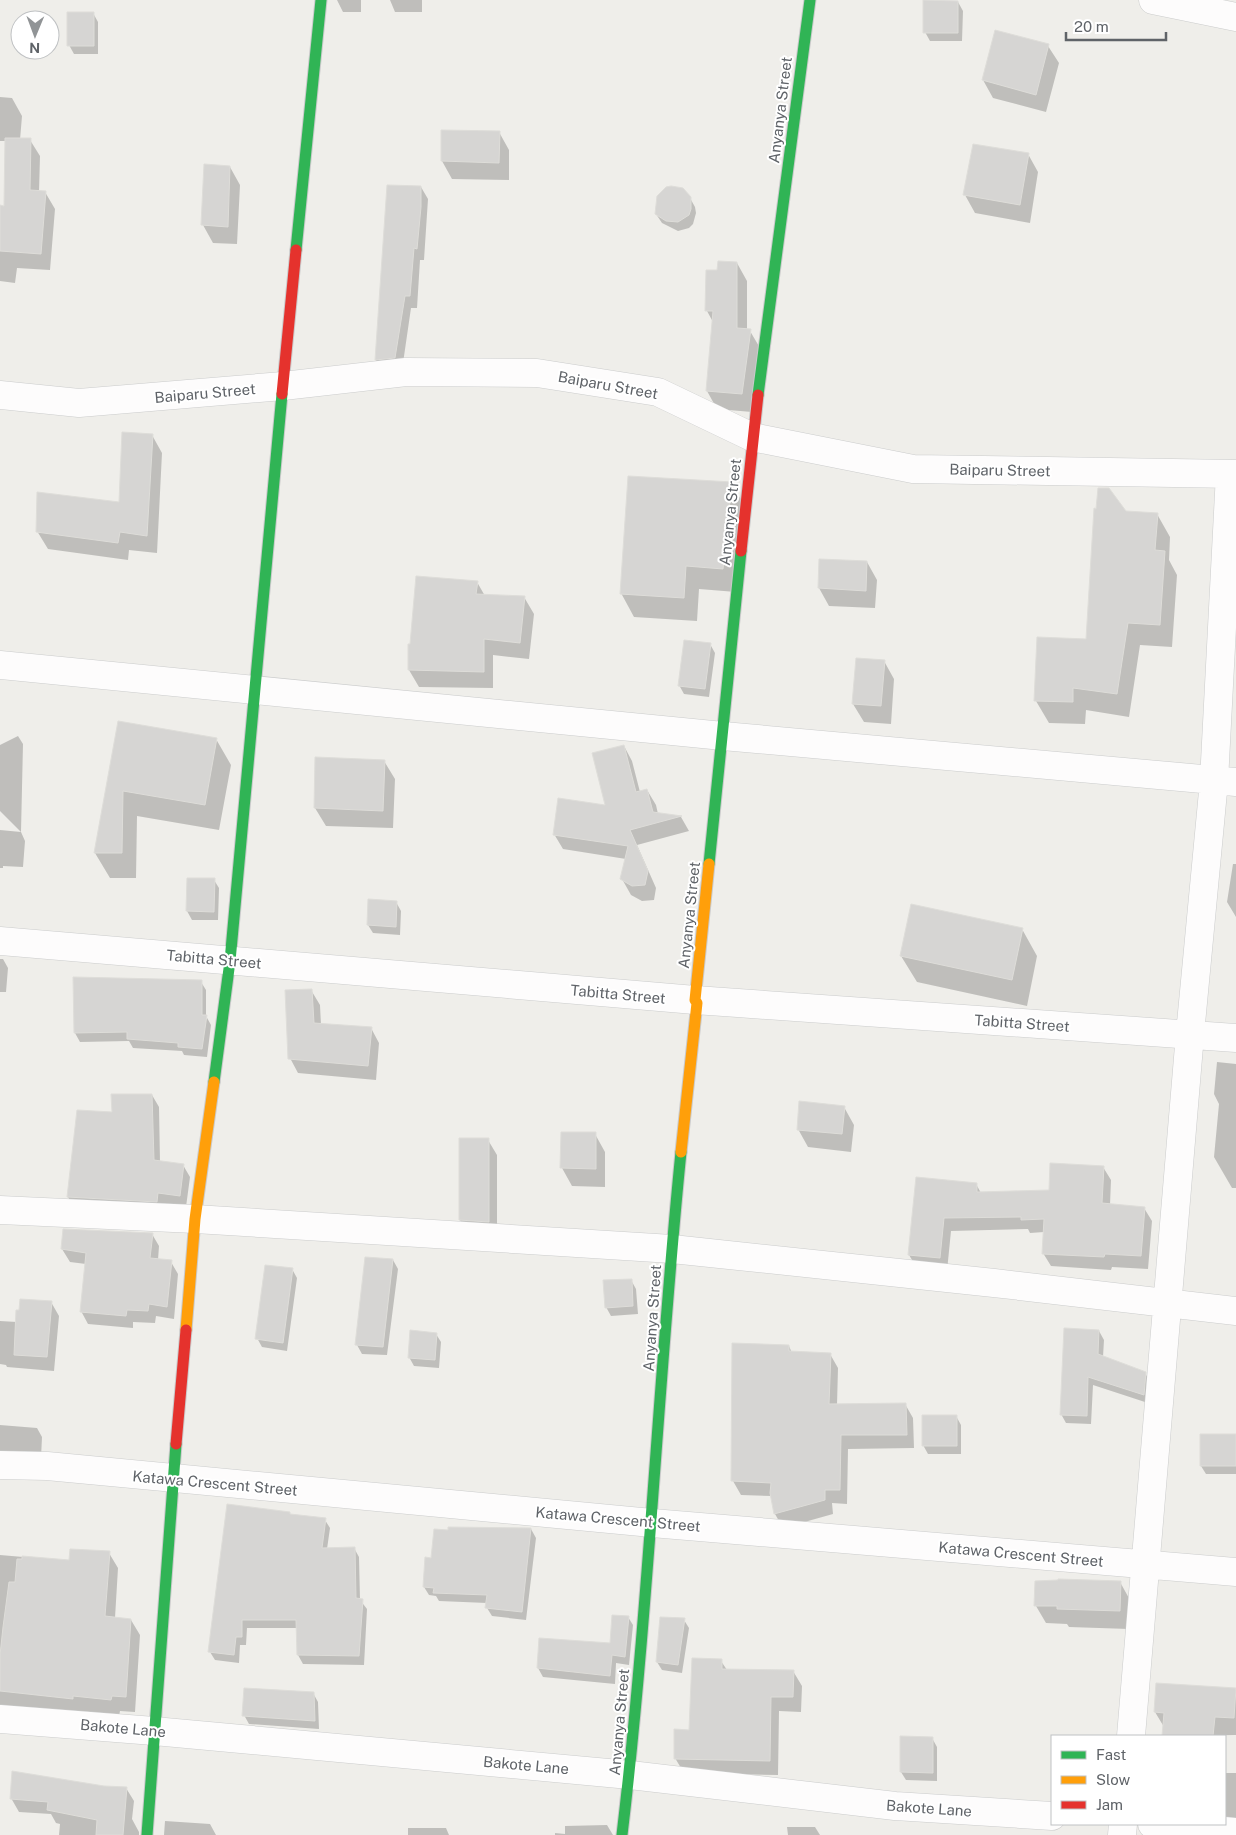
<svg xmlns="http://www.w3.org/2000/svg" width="1236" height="1835" font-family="'Public Sans',sans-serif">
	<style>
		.shadow { fill: #0003 }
		.building { fill: #d6d5d3; stroke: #deddd9 }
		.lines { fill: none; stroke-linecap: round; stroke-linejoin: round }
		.street-casing { stroke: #cbcccc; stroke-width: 29 }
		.fast-casing { stroke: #cacacb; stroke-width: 13 }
		.slow-casing { stroke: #cacacb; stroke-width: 13 }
		.jam-casing { stroke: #cacacb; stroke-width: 13 }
		.street { stroke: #fdfcfc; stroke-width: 28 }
		.fast { stroke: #30b455; stroke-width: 11 }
		.slow { stroke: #ff9f0a; stroke-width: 11 }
		.jam { stroke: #e5322d; stroke-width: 11 }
		.labels { text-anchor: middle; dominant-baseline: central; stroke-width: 4; stroke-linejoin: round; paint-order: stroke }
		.street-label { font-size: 15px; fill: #5f6368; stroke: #fff }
	</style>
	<rect width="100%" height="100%" fill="#efeeea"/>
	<path class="shadow" d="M337,0h24v12h-18z
		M390,0h32v12h-27z
		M958,2l5,9 -1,30h-32l-5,-9z
		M93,13l5,9v32h-24l-5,-9z
		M1048,46l11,17 -13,49 -53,-14 -10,-18z
		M0,97l12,1 10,18 -2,24h10l10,16 -1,36h6l10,17 -5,61 -33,-2 -2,15 -15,-2v-75l5,1 1,-66h-6z
		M499,132l10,18v30l-57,-1 -10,-18z
		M1028,154l10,18 -8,51 -55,-10 -10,-18z
		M230,167l10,18 -3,59 -24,-1 -10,-18z
		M421,187l7,12 -4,61h-4l-3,48h-6l-9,62 -19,2 -7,-12z
		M690,198l5,9 1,6 -3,11 -4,4 -11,3 -16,-8 -6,-9z
		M737,263l10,18v49l3,1 10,17 -8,64 -35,-3 -10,-18 6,-69 -6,-11 11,-40z
		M152,435l10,18 -5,100 -28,-3 -1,10 -80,-11 -11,-18 83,-28z
		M731,483l14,23 -9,86 -37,-3 -2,32 -63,-4 -13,-24z
		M1097,510l60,4 13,23 -1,23 8,15 -5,72 -32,-2 -11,72 -43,-7 -1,14 -36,-1 -13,-22 51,-61z
		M867,562l10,18 -2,28 -46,-2 -10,-18z
		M477,582l8,14 39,1 10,17 -5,45 -36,-4v33l-74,-1 -10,-17 1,-25z
		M710,644l5,9 -6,44 -25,-3 -5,-9z
		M884,661l10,18 -3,45 -27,-2 -11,-18z
		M119,722l97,17 15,26 -12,65 -82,-14 -1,62h-26l-15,-25z
		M18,736l5,8 -2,88 -21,-21v-66z
		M624,746l8,15 8,31 7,-2 9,15 2,9 23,3 8,14 -52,14 19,43 -2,12 -12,1 -11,-6 -9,-16 4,-20 -63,-10 -9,-15 53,-28z
		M384,761l11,18 -2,49 -67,-2 -11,-18z
		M0,830l21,2 4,9 -2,26 -20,-1v2h-3z
		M1233,864h3v53l-9,-15z
		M214,880l5,8 -1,32h-26l-5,-9z
		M396,902l5,9 -1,24 -27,-2 -5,-8z
		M1022,929l15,27 -10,50 -110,-24 -16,-26z
		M0,959h3l5,9 -2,24h-6z
		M201,982l5,8v26l5,9 -4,32 -23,-2 -2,-4 -49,-3 -4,-7 -49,1 -5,-9z
		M311,990l9,15 1,20 50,3 8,15 -3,37 -78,-7 -8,-15z
		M1217,1062l19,2v124h-4l-18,-31 5,-53 -5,-10z
		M152,1095l7,12 1,55 23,3 7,12 -4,30 -111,2 -7,-12 10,-85 35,1z
		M844,1107l10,18 -3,27 -43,-5 -10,-18z
		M562,1133l33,1 10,18v35l-33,-1 -10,-18z
		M488,1140l9,15v82l-28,-2 -9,-15z
		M1103,1167l8,13 -1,25 34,3 8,13 -4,48 -36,-2 -1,3 -60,-4 -8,-13 1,-21 -14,1 -2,-4 -77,2 -4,40 -30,-3 -8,-13 67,-71 5,9 69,-2z
		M152,1234l7,12 -1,14 13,2 7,12 -4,45 -18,-3 -1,7 -22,-1v6l-45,-4 -7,-13 5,-47 -16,-2 -8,-13z
		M393,1260l5,9 -11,86 -25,-1 -5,-9z
		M292,1269l5,9 -10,73 -25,-4 -5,-9z
		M631,1280l5,9 2,25 -27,2 -5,-9z
		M51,1302l8,14 -5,55 -47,-4 -1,-2 -6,-1v-43l17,1z
		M1099,1331l5,9 -1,17 42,16 5,9 -2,21 -55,-18 -2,39 -25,-1 -5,-9z
		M436,1334l5,8 -2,26 -25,-2 -5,-9z
		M789,1346l3,7 38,1 8,14 -1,37 68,-1 8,14 1,30 -66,1 -1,55 -15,-1 1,11 -50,14 -8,-14 -3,-18 -31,-1 -8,-14z
		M956,1416l5,9v29h-33l-5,-9z
		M0,1425l37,3 5,9 -1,21 -41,-1z
		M1236,1435v39h-30l-5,-8z
		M291,1515l34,5 5,8 -3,21 27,-1 5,9 1,43 7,9 -3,56 -61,-1 -5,-9v-27h-51l-1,17h-6l-1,18 -24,-3 -5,-8z
		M531,1529l5,9 -10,82 -34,-4 -5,-8v-5l-48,-2 -3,-5 -7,-1 -5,-8 8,-28z
		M109,1553l9,15 -3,50 16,2 9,15 -5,77 -15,-1 -1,5 -37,-5v3l-82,-6v-153l70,6z
		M1120,1582l10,18 -1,29 -60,-2 -2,-3 -21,-1 -10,-17z
		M628,1617l5,8 -4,40 -13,-2 -1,21 -72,-7 -5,-9 73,-24z
		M684,1620l5,8 -7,45 -20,-3 -5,-8z
		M721,1661l6,9 66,1 9,15 -1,26 -22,-1 -1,64 -94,-2 -9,-15 15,-27z
		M1157,1684l79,6v45l-73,1 1,-9 -9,-15z
		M313,1693l5,9 1,27 -70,-5 -5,-9z
		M932,1738l5,9v34l-31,-1 -5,-8z
		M1225,1773h11v60l-11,-9z
		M103,1787l23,1 8,13 -2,18 7,13v3h-80l1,-11 -4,-1 -5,-9 -32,-2 -8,-14z
		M165,1821l45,3 6,11h-52z
		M607,1825l6,10h-58v-2l10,1v-8z
		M787,1827h28l5,8h-32z
		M408,1828h38l3,7h-41z"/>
	<path class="building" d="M923,0l35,1v32h-35z
		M67,12h27v34h-27z
		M995,30l54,14 -13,51 -54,-15z
		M441,130l59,1 -1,32 -58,-2z
		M5,138h26l-1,52 16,1 -5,63 -41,-3v-46l4,1z
		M973,144l56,9 -9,52 -57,-10z
		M204,164l26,2 -2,61 -27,-2z
		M387,185l34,1v21l-4,42 -3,-1 -4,48h-5l-10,62 -20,2z
		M671,186l12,2 8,9v12l-2,6 -11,7 -12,-1 -11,-7 2,-18 9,-9z
		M718,261l19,1v66l14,1 -9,65 -36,-3 7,-80h-8l1,-41h11z
		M122,432l31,2 -6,102 -27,-4 -2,11 -82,-11 1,-40 82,10z
		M628,476l104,6 -9,87 -37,-3 -2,32 -64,-4z
		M1098,488h11l17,23 32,2 -3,37 10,1 -5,74 -32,-2 -11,71 -44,-6v14l-39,-1 3,-64 49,2 8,-131 2,1z
		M819,559l48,2 -1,30 -48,-3z
		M416,576l62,5 -2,13 49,2 -5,47 -36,-4v33l-76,-2v-26h2z
		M684,640l27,3 -6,46 -27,-3z
		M856,658l29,2 -4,46 -29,-2z
		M118,721l99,17 -12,67 -82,-14 -1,62h-28z
		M624,745l12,47 11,-3 6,23 29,4 -52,14 18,41 -3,14 -13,1 -12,-7 8,-33 -75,-11 5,-37 47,7 -13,-52z
		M315,757l70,3 -2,51 -69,-3z
		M187,878h28l-1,34 -28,-1z
		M368,899l29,2 -1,26 -29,-2z
		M911,904l112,24 -11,52 -112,-24z
		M73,977l129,3v35h5l-5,34 -24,-2v-4l-51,-4v-7l-53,1z
		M312,989l2,34 58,4 -4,39 -80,-7 -3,-69z
		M111,1094h41l2,66 30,4 -4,32 -22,-3 -1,9 -90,-5 10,-87 35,2z
		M799,1101l46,5 -3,28 -45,-4z
		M561,1132h35v37l-36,-1z
		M459,1138h30v84l-30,-2z
		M1050,1163l54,3 -2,37 43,4 -4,49 -36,-2 -1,3 -62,-3 2,-35 -23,1v-3l-77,1 -4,40 -32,-3 8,-78 61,6v9l72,-2z
		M63,1229l90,4 -3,25 22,2 -5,47 -18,-3 -1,7 -21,-1 -1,6 -46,-4 6,-59 -25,-4z
		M365,1257l28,2 -10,88 -28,-2z
		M265,1265l28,3 -10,75 -28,-4z
		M632,1279l1,27 -28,2 -2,-28z
		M20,1299l32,2 -5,56 -33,-2 2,-45h3z
		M1064,1328l35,2 -1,24 48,18 -2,23 -56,-18 -1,39 -27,-1z
		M410,1330l27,3 -2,27 -27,-2z
		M732,1343l57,2v6l42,2 -2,51 77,-1 1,32h-66l-1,55h-15v10l-51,14 -4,-21 1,-10 -40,-2z
		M922,1415h35v31h-35z
		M1200,1434h36v32h-36z
		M227,1504l63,8v2l36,4 -4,30 33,-1 1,51 7,1 -4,57 -62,-1 -1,-35h-54v17h-6l-2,18 -26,-3z
		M448,1527l83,1 -9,84 -37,-4 2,-13 -54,-2 1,-5 -11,-1 2,-30 6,1 3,-29 14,1z
		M70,1549l40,2 -5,65 26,3 -5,78 -14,-1 -1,4 -38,-4v3l-73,-8v-36l3,-28 6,-45h6l2,-23h5v-3l47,4z
		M1058,1579l63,2 -1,30 -63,-2v-3h-23l1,-25 23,-1z
		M612,1615l17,1 -4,41 -13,-2 -2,21 -73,-8 2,-30 71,5z
		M660,1617l25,1 -7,47 -22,-3z
		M692,1658l30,1v10l72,1 -1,27h-22l-1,64 -96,-2v-30l15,1z
		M1156,1683l80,5 -2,30 -19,-1 -2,19h-51l2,-23 -10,-1z
		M244,1688l70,4 1,29 -73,-5z
		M900,1736l33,1v36l-33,-1z
		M12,1771l92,15 23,1 -4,48h-27l1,-15 -50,-10 1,-8 -38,-3z"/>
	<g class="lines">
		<defs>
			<path id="street" d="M1153,0l83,17
				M0,395l79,8 204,-17 123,-14 131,1 121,19 94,45 161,32 323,5
				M0,665l723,71 513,46
				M0,941l695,59 541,38
				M0,1210l195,9 477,30 322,34 242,28
				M0,1465l47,1 605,57 584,49
				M0,1719l154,12 476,44 265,31 157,10
				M1131,1736l59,-702 24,-253 16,-307
				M1152,1824l84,8
				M1122,1835l1,-11"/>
			<path id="fast" d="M296,250l25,-250
				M758,395l52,-395
				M709,864l32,-313
				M214,1082l16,-121 52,-567
				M147,1835l29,-391
				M622,1835c27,-227 36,-456 59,-683"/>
			<path id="slow" d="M681,1152l16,-149 -2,-3 14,-136
				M186,1330l9,-111 19,-137"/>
			<path id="jam" d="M282,394l14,-144
				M741,551l17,-156
				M176,1444l10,-114"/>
		</defs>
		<use href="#street" class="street-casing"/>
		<use href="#fast" class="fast-casing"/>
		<use href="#slow" class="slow-casing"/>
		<use href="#jam" class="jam-casing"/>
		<use href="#street" class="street"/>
		<use href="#fast" class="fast"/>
		<use href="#slow" class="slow"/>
		<use href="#jam" class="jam"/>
	</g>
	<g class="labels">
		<g class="street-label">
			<text transform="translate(780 110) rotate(-83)">Anyanya Street</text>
			<text transform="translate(608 385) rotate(10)">Baiparu Street</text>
			<text transform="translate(205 393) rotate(-5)">Baiparu Street</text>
			<text transform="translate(1000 470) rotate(1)">Baiparu Street</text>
			<text transform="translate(730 512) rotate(-84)">Anyanya Street</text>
			<text transform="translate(689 915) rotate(-84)">Anyanya Street</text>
			<text transform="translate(214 959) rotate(5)">Tabitta Street</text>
			<text transform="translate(618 994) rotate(5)">Tabitta Street</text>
			<text transform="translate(1022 1023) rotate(4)">Tabitta Street</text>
			<text transform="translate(652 1318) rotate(-86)">Anyanya Street</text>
			<text transform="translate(215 1483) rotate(5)">Katawa Crescent Street</text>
			<text transform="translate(618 1519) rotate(5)">Katawa Crescent Street</text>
			<text transform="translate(1021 1554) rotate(5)">Katawa Crescent Street</text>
			<text transform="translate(619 1722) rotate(-85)">Anyanya Street</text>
			<text transform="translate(123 1728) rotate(5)">Bakote Lane</text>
			<text transform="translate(526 1765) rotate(5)">Bakote Lane</text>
			<text transform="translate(929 1808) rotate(4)">Bakote Lane</text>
		</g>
	</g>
	<rect x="1051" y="1735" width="175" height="90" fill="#ffffff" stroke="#bfc1c3"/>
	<rect x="1061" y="1751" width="25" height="8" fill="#30b455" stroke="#bfc1c3"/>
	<text x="1096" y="1760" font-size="15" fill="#5f6368">Fast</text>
	<rect x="1061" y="1776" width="25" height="8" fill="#ff9f0a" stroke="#bfc1c3"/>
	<text x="1096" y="1785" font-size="15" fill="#5f6368">Slow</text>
	<rect x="1061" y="1801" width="25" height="8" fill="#e5322d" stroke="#bfc1c3"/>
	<text x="1096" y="1810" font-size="15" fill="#5f6368">Jam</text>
	<g transform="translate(35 35) rotate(181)"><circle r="24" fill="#ffffff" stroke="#bfc1c3"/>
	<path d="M0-4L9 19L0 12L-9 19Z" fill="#919496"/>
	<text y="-8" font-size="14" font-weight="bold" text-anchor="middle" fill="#5f6368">N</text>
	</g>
	<path d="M1066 32v8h100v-8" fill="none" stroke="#5f6368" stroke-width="2.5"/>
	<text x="1074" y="32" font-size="15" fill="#5f6368" stroke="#ffffff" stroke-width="4" paint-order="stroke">20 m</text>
</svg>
